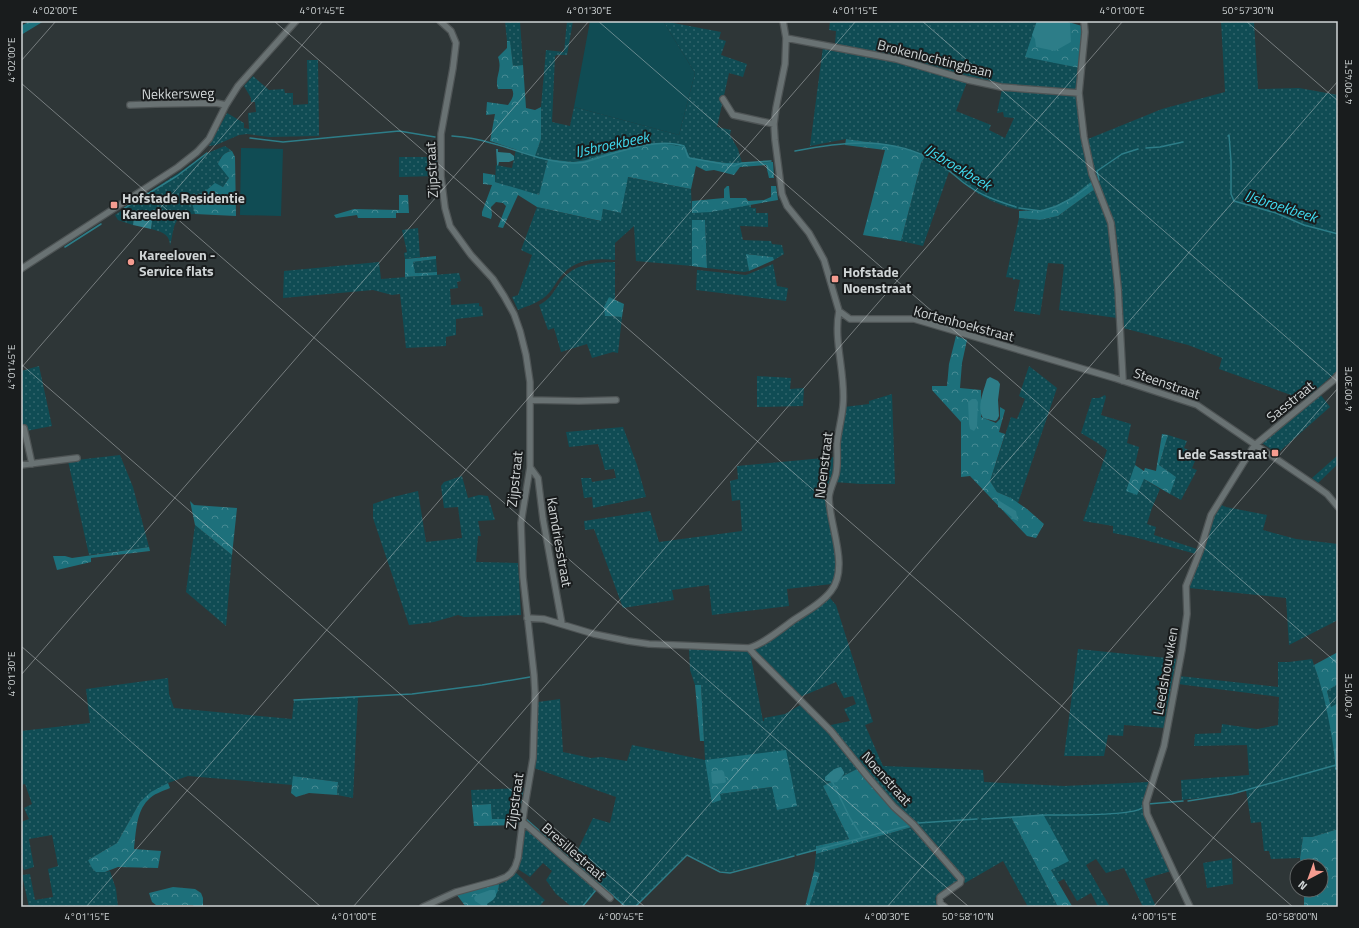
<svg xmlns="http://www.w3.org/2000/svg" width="1359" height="928" font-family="'Titillium Web',sans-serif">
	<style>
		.grass { fill: url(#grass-dots); fill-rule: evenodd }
		.forest { fill: url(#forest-crowns) }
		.pitch { fill: #104c54 }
		.water { fill: #2d7d88 }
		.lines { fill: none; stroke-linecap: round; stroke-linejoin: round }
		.stream { stroke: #2d7d88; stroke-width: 1.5 }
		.minor-casing { stroke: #4e5455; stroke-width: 8 }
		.minor { stroke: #697273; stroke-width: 5.5 }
		.ticks { fill: none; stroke: #d0d5d6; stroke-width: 1; stroke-opacity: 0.45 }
		.poi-dot { fill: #f59c90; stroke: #191c1d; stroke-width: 1.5 }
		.labels { text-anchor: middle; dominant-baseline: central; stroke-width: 4; stroke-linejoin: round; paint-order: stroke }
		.street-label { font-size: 14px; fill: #d0d5d6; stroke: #191c1d }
		.poi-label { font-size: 14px; font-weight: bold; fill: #d0d5d6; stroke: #191c1d; text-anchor: start }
		.water-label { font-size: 15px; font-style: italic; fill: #40dbf0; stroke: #191c1d }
		.neatline { fill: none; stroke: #d0d5d6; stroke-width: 1.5 }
		.ticks-label { font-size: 10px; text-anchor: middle; fill: #d0d5d6 }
	</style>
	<defs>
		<pattern id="grass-dots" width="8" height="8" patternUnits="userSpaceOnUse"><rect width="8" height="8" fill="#104c54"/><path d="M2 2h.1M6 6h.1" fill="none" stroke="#32656c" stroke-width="1.8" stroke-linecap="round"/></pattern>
		<pattern id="forest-crowns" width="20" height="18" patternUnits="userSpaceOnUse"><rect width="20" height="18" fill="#1d707b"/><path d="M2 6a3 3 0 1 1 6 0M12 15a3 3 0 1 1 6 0" fill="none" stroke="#478a93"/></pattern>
	</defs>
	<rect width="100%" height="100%" fill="#2e3637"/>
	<path class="grass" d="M505,21h15l3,44 -10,1 -3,-24 -3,-1z
		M567,21h6l-6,34h-10l-2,1 -3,66 18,4 4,-19 105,28 16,-62 -32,-52 58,11 -2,7 7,2 -5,14 26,9 -4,13 -14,-4 -12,54 14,3 -1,5 8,14 4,14h-15l-37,-5 -30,-15 -25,1 -49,16 -13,2 -25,-3 -9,37 -44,-14 1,-17 16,3 4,-19 19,6 6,-16v-32l5,-57 18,2z
		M830,21h207l43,47 -3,23 -72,-5 -38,-8 -50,-16 -82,-17 1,-14 -7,-1z
		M1221,21h33l4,68 41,-1 39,7v278l-2,-1 -31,28 -86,-31 3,-11 -34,-13 -65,-17 -2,-49 -6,-55 -21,-53 -6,-32 74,-30 63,-17z
		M823,47l73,13 71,22 -11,29 35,14 -2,5 16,8 9,-20 -10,-1 -1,-5 -6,1 5,-24 75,5c2,30 9,58 15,87 -13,11 -30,26 -47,29 -25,5 -58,-8 -77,-24 -7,-5 -12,-11 -18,-17l-27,77 -22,-5 20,-78 4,-7 -35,-11 -44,-6 -36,7z
		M307,60h11l1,76 -50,1 -22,-3 -8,1 -23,10 -7,1 18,-33 17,10v5l5,1 -1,-16 8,-1 -1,-10h-4v-4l-7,-12 9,-10 16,14 15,-1 1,4h8v12l15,-1z
		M225,146l7,5 -5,1 -7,6 9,20 -6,9 -8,-3c-12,10 -17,10 -32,12l-1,6 10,1 3,11c-24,1 -20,14 -25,32 0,-12 -8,-14 -19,-17l2,-15 -18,-4 -2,15 -15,-5 -3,-5 95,-63z
		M399,157h38v19l-38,1z
		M627,177l64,12 1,23h19l40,-8v4h5v5h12v14l-28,-1 3,14 28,1 1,3 10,1 2,9 -10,6 -1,-3 -26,-3 2,17 -5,1 -37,-4 -2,-48h-13v46l-56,-5 -2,-35 -19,17v17c-18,-2 -39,-1 -52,14 -7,7 -10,16 -17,22 -8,7 -19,10 -28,14l-6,-13 6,-2 14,-40 -11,-5 16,-43 63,14 3,-12 18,4z
		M1095,189l14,31 6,65 2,33 -58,-8 5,-44 -1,-2 -15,-1 -8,52 -26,-4 6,-31 -5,-1 -1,1h-1v-2l-7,-1 13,-59 21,2 18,-4z
		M418,228l2,29 -15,2 -1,-6 3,-1 -5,-22z
		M436,259l1,13 -23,1 -1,-11z
		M379,262l2,17 78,-6 2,8 -4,1 1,6 -8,1 1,16 28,-2v3l3,1 1,9 -27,3v16l-10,2v9l-40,2 -6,-54 -8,1 -19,-5 -90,8 1,-27z
		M615,262v38l-6,-3 -4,19 17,1 -4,36 -5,-1 -21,6 -5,-14 -26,8 -7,-24 -6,2 -9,-25c13,-7 14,-13 22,-24 13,-18 34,-18 54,-19z
		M773,264l4,22 11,2 -2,13 -90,-11 1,-20 49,5z
		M39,366l13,60 -31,6v-61z
		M1029,366l28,22 -39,115 -7,-5 -14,-6 -7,-11 21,-64 6,2 8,-20 -6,-3z
		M757,376l34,2 -1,11 14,-1 -1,18 -46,1z
		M892,394l3,90h-35l-25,-2 9,-75 25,-3v-3z
		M1320,394l10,13 -51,45 -5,-3h-3l-9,-6z
		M1105,395l1,2 -5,18 30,9 -4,19 12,4 -6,27 -6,17 17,-12 16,10 -8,19 -5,16 9,3 -2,8 43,14 -1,5 -62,-17 -21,-4v-7l-30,-5 24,-71 -11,-8 -15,-9 11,-35h7z
		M623,427l14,38 9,32 -53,11 -1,-11 -8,1 -3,-20h10l1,4 24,-4 -2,-9 -9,1 -7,-26 -29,3 -3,-15z
		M1168,435l19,6 -3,7 14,6 -6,14 5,2 -16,30 -11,-6 5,-17 -16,-12z
		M120,455l13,32 16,60 -60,8 -21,-94z
		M1338,455v9l-20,19 -6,-5z
		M834,457c1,16 -7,25 -7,39 -1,8 2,16 4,24 4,21 10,45 1,64l-45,5 2,17 -77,9 -3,-30 -37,5 2,10 -51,8 -29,-79 -9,1 -1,-9 66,-10 9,31 83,-11 -2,-31 -8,1 -2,-20 8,-2 -1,-13z
		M462,476l6,22 11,-3 9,1 7,24 -17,1 3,15h-3l-2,26 42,1 3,52 -57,2 -6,-2 -24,7 -25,3 -36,-107v-14l20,-7 25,-6 8,51 36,-4 -4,-31 -14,1 -3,-22 3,-4z
		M1219,504l7,3 41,8 -4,15 33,9 42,5v76l-49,25 -3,-47 -97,-10 14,-40 8,-27z
		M195,525l37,30 -6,71 -40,-34z
		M829,597l7,8 37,117 -8,3 18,41 100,4 1,12 80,4 85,-4 -6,25 28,64 -27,8 12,28h-13l-19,-39 -18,5 -10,-14 -10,6 24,42h-12l-7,-14 -14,8 -13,-22 -6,3 -7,-12 -8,-56 -32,3 47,90h-30l-25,-46 -38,22 -57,-68 -6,-3 -76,-86 24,-5 -6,-12 12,-5 -3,-8 -9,2 -8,-16 -36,15 -46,-46 1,-2z
		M689,648l57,2 4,2 13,69h1v-3l21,-4 17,-10 21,21 36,43 -36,18 26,53 -33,7v4l-87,22 -8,-1 -34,-17 -52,53h-8l-54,-47 20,-42 17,5 6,-26 -82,-29 4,-66 22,-3 3,53 28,6 10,-1 26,4 5,-16 73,15 -4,-75h-6l-5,-15zM786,750l-14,37 -52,7z
		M1078,649l99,10 -12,69 -41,-3 -1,11 -15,-1 -4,21h-40z
		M1312,659l10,29 9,37 5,40 -1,5h3v59l-26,8h-9l-3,21 -29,1 -2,-8h-5l-3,-29 -10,1 -5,-33 -20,5 -44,5 -1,-20 68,-5 -2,-30 -53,1 1,-12 26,-1 1,-9 35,5 21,-4 1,-28 -101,-13 1,-8 99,11v-25h11z
		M168,678l1,16 5,14 118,11 2,-19 64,-4 -5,102 -16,-3 1,-13 -45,-6v9l-105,-9 -20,7 -28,19 -23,41 -29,17 17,12 5,-1 6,18 2,18h-89l-7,-32 8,-1 5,26 18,-3 -5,-28 10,-3 -6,-31 -23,4 5,28 -10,3 -3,-9v-39l8,-3 -5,-11 8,-4 -7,-20 -4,1v-54l69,-8 -4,-34z
		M1338,684v19l-7,4 -4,-16z
		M526,788l-6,31h-28l-1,-15 -19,1 -1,-15z
		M912,827l46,52v3l-6,5 -17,11 1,3 6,6h-133l11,-34 -6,-2 2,-17z
		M528,830l68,60 -14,17h-10l-16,-13 -10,-14 6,-9 -9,-8 -13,14 -12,-8 4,-16 3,-22z
		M1232,858l1,26 -26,4 -4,-25z
		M1321,871h6l-1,11 -5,11 -12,2 -2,-5h14z
		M515,872c11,9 19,19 30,28l-6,7h-50l-3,-3 13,-15v-5l6,-3z"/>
	<path class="forest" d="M30,21h14l-23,14v-9z
		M1037,21h28l17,5 -2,42 -55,-11z
		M507,41h3l3,25 10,-1 3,43 9,2 6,-3v32l-6,17 -45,-15 5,-27 -9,1 1,-13 21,3c4,-6 7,-10 4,-16h-14c-4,-13 5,-18 0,-32l9,-9z
		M846,139l44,6 36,10 -5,8 -20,78 -38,-6 22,-85 -40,-5z
		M660,143l25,4 5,11 37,5 46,-1 1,16h-5l-3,-13 -26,2 -6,8 -20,-5 -8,1 -10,-5 -5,23 -63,-12 -7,36 -18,-4 -2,12 -64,-14 -19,-12 -15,33 -5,-1 8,-21 -3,-3 -7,-1 -5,5 1,8 -1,4 -9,-3v-4l10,-27 -9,-1v-11l12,2v7l44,13 9,-36 25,3 13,-2 49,-16z
		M232,151l3,6 1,59 -41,-2 -3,-11 -11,-1 -1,-3c5,-5 11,-4 18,-5 7,-2 11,-6 17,-11l8,4 6,-9 -11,-14c3,-7 6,-12 14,-13z
		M1092,181l3,8 -37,27 -18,4 -21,-2v-7l27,-1 22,-10z
		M727,186h2l1,12h16l2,3 16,-1 7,-3v-11h5l2,14 -67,12 -19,1v-12l32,-3v-9z
		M399,195h9l1,18h-13v5h-38l-1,-3 -21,3 -2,-3 20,-6 45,1z
		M692,220h13l2,48 -15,-2z
		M746,254l27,3 1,3 -25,11z
		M436,256v3l-23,3 2,11 22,-1v3l-32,2v-18z
		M609,297l15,7 -2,13 -17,-1 -1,-9z
		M956,336l11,4 -5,23 -2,25 21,2v27l15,6 4,-4v-12l5,3 -6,22 6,2 -15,47 7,11 14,6 16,11 17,15 -8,14 -9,-2 -57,-60 -9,1v-55l-29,-32v-4h15l2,-22z
		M1162,434l6,1 -9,30 17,12 -6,17 -26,-15 -7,16 -11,-4 9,-26 9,6 1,-3 11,3z
		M190,501l4,4 43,3 -5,47 -37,-30z
		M149,547l1,4 -59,7v4l-34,8 -4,-14h12l7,2z
		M1338,652v32l-11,7 4,16 7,-4v67h-3v-5h1c-5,-35 -10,-67 -22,-100z
		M695,685h6l3,56h-4z
		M786,750l11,56 -20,4 -5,-23 -52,7 1,6 -9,3 -7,-43z
		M859,768l24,29 29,30 -96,27v-8l33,-7 -26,-53z
		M293,776l45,6 -1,13 -28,-2 -13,4 -5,-4z
		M168,783l2,5c-7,3 -17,6 -22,12 -12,12 -12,33 -14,49l27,2 -3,17 -40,-1 -13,5h-9l-4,-4 -4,-8 29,-17 23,-41 11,-10z
		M491,804l1,15h28v6l-46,1 -2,-21z
		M1043,814l26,47 -18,9 21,36 -1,1h-13l-47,-90z
		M1338,829v78l-34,-1v-11h11l6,-2 5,-11 1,-11h-6v-5h-20l-1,-8 3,-21h9z
		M814,871l6,2 -11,34h-4z
		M499,884c0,10 -6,14 -13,20l3,3h-23l-9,-12 11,-4z
		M173,887l22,2 6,4 2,5v9h-9l-1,-2h-37l-4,-3 -3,-9z"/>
	<path class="pitch" d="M590,21h73l32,52 -16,62 -105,-28z
		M241,148l42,1 -2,67 -41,-1z"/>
	<path class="water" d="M1037,21h28l5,2 1,19 -16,9 -19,-4 -1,-8 -3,-4z
		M496,149h2v3l12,1 4,3v4l-5,2h-10l-1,4 -1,-1z
		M135,210l18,4 -2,15 -18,-4z
		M990,377l8,4 2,3 -2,16 1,16 -2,4 -2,1 -12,-3c-7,-10 1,-28 4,-39z
		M972,399h4l2,3 -1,25 -3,4 -4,-2 -1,-5 -1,-22z
		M998,500l18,11 2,10 -7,-3 1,-1c-5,-3 -8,-8 -14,-10z
		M841,767l3,5v2l-7,8 -5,1 -2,-2h-3l-2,-1v-3c5,-4 8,-9 16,-10z
		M722,770l2,2 2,10 -2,1 -10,1 -2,-1 -1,-11 2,-1z
		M490,890h5l1,6 -3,4 -6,4 1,3h-4l-9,-6 -1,-3 2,-3z"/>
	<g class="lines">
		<path class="stream" d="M452,136c13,1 26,3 39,7 27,7 55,20 83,20 9,1 18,-3 27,-6 24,-7 57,-19 83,-11l4,11 2,1 44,8 8,-3 29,-2
			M1228,136l1,-1 2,26v33l3,7 42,12 28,12 34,9
			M250,138l33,4 116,-11 36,6
			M1146,148l14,-1 23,-5
			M795,151c50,-10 96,-15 142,11 10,6 18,14 27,21 16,12 33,18 52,24
			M1097,181l2,-1 -2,-9 25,-17 16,-5
			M1019,208l22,3 16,-5 17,-9 19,-14
			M123,209l54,-33 30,-23
			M65,247l36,-23
			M294,700l118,-6 70,-9 48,-8
			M833,783l17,35 12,19
			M1188,801l44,-7 104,-29 -1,-15 3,-3
			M1148,804l35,-3
			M526,819l100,88
			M982,819c22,-1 43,-3 65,-4 16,0 85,1 95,-7
			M918,823l59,-4
			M797,855l110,-29
			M582,907l14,-17
			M635,907l52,-52 33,17 10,1 64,-17"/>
		<defs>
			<path id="minor" d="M783,21l3,17 -1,26 -9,44 -2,16 1,16 7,54 5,12 22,27 9,16 6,11 15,51 11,8h64l200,59 83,27 119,81 11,8 11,13
				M1084,21l1,11 -6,61 2,18 3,26 8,37 19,49 7,65 5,93
				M786,38l110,21 72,21 33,7 78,6
				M723,99l10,16 41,9
				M130,105l26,-1 60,-1 10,2
				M21,269l157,-102 19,-15 12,-13 17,-34 12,-19 58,-65
				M530,400l49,1 37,-1
				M24,428l8,36
				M21,465l56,-7
				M530,467l8,11 5,41 19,105
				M527,618l17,1 50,15 34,7 21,3 100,4c15,-4 33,-20 46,-29 12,-8 27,-16 36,-28 19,-24 -2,-66 -2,-94 1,-9 5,-15 7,-23 2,-10 1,-20 1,-30 1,-13 5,-26 6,-39 3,-31 -10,-64 -4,-94
				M749,648l5,6 77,77 37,46 26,30 19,17 48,55 -1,4 -20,14v6l5,4
				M523,822l87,76
				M423,907l33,-15 40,-11 10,-4 5,-4 4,-6 3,-9 6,-47 9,-53 2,-65 -1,-18 -11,-98 -2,-54 9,-56v-85l-4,-27 -6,-24 -6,-17 -10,-18 -11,-17 -22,-24 -21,-29 -5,-18 -4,-32v-42l12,-66 3,-25 -5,-12 -11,-10
				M1190,907l-43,-93 -1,-11 18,-57 18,-96 5,-36 -1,-28 14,-35 11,-36 41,-66 4,-5 78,-64 4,-5"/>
		</defs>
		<use href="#minor" class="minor-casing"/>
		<use href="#minor" class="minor"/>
	</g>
	<path class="ticks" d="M274,21l1019,886M598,21l740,643M922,21l416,361M1246,21l92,80M21,61l35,-40M21,83l948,824M21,364l624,543M21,368l302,-347M21,646l300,261M21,675l568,-654M86,907l770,-886M353,907l770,-886M620,907l718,-826M887,907l451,-519M1153,907l185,-212"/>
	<g class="poi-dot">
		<rect x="110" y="201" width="8" height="8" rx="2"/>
		<circle cx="131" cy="262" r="4"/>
		<rect x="831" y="275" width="8" height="8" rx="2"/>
		<rect x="1271" y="449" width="8" height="8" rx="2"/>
	</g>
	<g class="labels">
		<g class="street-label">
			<text transform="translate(935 58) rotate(14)">Brokenlochtingbaan</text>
			<text transform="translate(178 93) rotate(-1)">Nekkersweg</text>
			<text transform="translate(431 170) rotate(-93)">Zijpstraat</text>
			<text transform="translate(964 323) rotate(15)">Kortenhoekstraat</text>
			<text transform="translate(1167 383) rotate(19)">Steenstraat</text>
			<text transform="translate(1290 401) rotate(-39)">Sasstraat</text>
			<text transform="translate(823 465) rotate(-83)">Noenstraat</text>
			<text transform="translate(514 479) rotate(-84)">Zijpstraat</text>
			<text transform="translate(560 542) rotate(80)">Kamdriesstraat</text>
			<text transform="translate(1165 671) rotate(-80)">Leedshouwken</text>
			<text transform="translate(887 778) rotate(48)">Noenstraat</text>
			<text transform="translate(514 801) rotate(-82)">Zijpstraat</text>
			<text transform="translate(574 851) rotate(41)">Bresillestraat</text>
		</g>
		<g class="poi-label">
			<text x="122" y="197">Hofstade Residentie<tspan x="122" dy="16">Kareeloven</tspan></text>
			<text x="139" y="254">Kareeloven -<tspan x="139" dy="16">Service flats</tspan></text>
			<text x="843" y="271">Hofstade<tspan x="843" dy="16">Noenstraat</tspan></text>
			<text x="1267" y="453" text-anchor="end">Lede Sasstraat</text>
		</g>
		<g class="water-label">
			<text transform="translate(612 144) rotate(-12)">IJsbroekbeek</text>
			<text transform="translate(958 167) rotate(31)">IJsbroekbeek</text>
			<text transform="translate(1281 206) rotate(18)">IJsbroekbeek</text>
		</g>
	</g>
	<rect width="1359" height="928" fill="none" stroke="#191c1d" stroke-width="44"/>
	<g transform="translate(1309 878) rotate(221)"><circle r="19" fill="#191c1d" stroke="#626667"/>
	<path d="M0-3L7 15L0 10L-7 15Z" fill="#f59c90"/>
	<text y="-6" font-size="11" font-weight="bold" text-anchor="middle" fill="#d0d5d6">N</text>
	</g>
	<rect x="22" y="22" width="1315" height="884" class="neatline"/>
	<g class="ticks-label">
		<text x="55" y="14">4°02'00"E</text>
		<text x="322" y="14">4°01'45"E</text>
		<text x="589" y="14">4°01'30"E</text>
		<text x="855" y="14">4°01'15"E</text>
		<text x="1122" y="14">4°01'00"E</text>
		<text x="1248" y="14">50°57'30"N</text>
		<text transform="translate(11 60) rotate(-90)" y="4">4°02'00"E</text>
		<text transform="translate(1348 82) rotate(-90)" y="4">4°00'45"E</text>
		<text transform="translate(11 367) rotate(-90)" y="4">4°01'45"E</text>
		<text transform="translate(1348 389) rotate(-90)" y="4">4°00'30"E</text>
		<text transform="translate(11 674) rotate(-90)" y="4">4°01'30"E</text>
		<text transform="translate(1348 696) rotate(-90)" y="4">4°00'15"E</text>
		<text x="87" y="920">4°01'15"E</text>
		<text x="354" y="920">4°01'00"E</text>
		<text x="621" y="920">4°00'45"E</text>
		<text x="887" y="920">4°00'30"E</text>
		<text x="968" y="920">50°58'10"N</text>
		<text x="1154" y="920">4°00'15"E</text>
		<text x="1292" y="920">50°58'00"N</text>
	</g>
</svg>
